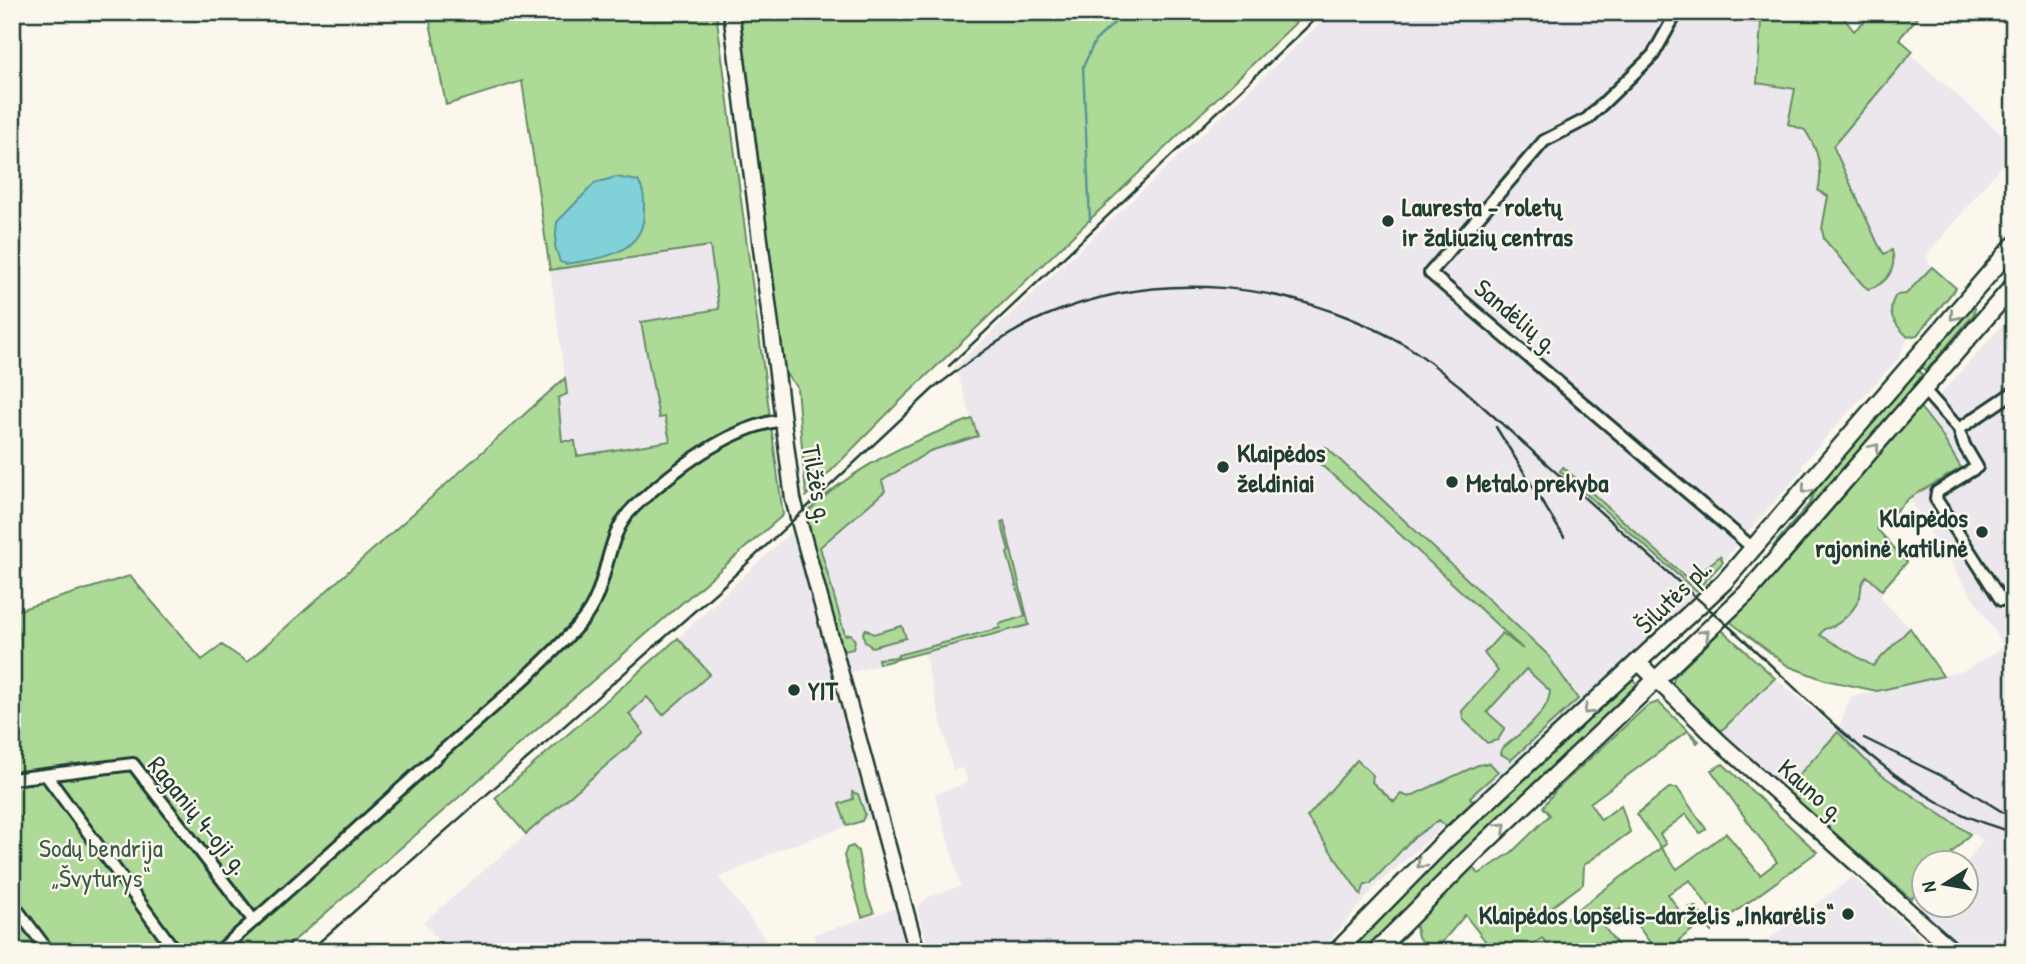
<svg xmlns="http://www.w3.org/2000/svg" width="2026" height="964" font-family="'Patrick Hand',sans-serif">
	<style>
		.built { fill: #ece6ed }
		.green { fill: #aeda98; stroke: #668c66; stroke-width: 2 }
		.water { fill: #80d1d8; stroke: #599696; stroke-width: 2 }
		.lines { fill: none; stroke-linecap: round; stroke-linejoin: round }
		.stream { stroke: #599696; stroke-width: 2.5 }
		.minor-casing { stroke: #1f3d34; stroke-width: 16 }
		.secondary-casing { stroke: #1f3d34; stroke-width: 19 }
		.primary-casing { stroke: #1f3d34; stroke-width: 21 }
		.minor { stroke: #fbf7ec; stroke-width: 10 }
		.secondary { stroke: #fbf7ec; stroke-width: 14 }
		.primary { stroke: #fbf7ec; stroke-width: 16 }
		.rail { stroke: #1f3d34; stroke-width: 2.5 }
		.oneway { stroke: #8d9a90 }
		.poi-dot { fill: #1f3d34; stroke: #fbf7ec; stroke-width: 2.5 }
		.labels { text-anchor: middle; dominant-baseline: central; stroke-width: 5; stroke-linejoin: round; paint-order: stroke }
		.poi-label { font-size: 26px; font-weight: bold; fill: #1f3d34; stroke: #fbf7ec; text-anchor: start }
		.street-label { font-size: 26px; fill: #1f3d34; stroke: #fbf7ec }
		.park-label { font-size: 26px; fill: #3c5c48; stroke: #fbf7ec }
	</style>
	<rect width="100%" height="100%" fill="#fbf7ec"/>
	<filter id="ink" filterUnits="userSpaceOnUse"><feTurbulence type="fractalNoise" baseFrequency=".0143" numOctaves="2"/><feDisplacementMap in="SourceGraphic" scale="14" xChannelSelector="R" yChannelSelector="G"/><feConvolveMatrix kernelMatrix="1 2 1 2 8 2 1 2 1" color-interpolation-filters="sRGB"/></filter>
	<g filter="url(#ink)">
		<path class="built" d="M1332,12h407l2,6 21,4 -5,61 38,6 10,40 15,35 2,10 -4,17 10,5 -6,33 64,50 8,-14 -2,-15 -8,4 -6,-10 -45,-98 77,-92 104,91v5l-88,106 6,11 -43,45 19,25 -10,22 -74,80 -22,26 2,3 -108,123 6,5 -69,67 -66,53 -190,169 -57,67h-390l-13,-44 11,-11 33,-11 -26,-92 30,-10 2,-4 -3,-12 -11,2 -29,-117 -76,20 -24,-79 -4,-47 62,-65 48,-31 47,-15 -22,-69z
			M710,245l9,64 -63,84 3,24 6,-1 5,25 -93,16 -15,-16 -4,-43 9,-5 -17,-123z
			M2014,312v640h-48l-44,-38 -1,-6 3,-10v6h42l1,-41 16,-23 -106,-68 -38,-40 -54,58 -66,-57 56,-55 63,53 12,-34 114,-26 41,-24 -96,-149 52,-30 -36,-56z
			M795,528l20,91 55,199 -92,32 -59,28 56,74h-328l-23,-30 220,-189 -15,-19 18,-17 62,-24 -31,-35z
			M1868,575l14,15 -1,9 29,29 -37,38 -53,-31 40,-43 -2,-6z
			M1853,877l83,75h-185z
			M896,908l13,44h-103l11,-7 -4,-10z"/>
		<path class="green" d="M428,12h50l1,11 45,-4v-7h192l67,503 -502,437h-269v-340l118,-36 72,84 20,-15 25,17 318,-284 2,16 -9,4 4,43h13l2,15 93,-15 -5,-24 -6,1 -18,-96 78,-13 -9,-63 -160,24 -28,-189 -76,24z
			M740,12h567l-410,392 -91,92 -9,-109 -12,-14z
			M1739,12h23l3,5 10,-5h64l15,19 20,-19h48l-23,27 14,12 -80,95 45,98 6,10 8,-4c5,18 -4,34 -24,39l-5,-4 -39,-46 -2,-10 6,-33 -10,-5c6,-22 -1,-43 -13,-61l-17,-6 7,-35 -38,-6 4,-61 -18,-1z
			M1932,267l24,21 -39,47 -9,2c-14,-13 -23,-25 -12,-42l10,-1z
			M1972,307l3,1 -1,6 -48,57 -6,-5z
			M1917,370l5,4 -10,19 -134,156 -5,-3 36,-42 8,-16z
			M1920,407l21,27 20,34 -52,30 -32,31 30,33 -25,28 -15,-14c-10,12 -3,14 -9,25 -6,12 -20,26 -34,28l-4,6 53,31 37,-38 33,48 -66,15 -52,-11 -37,-14 -59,-45 58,-59z
			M972,419l6,17 -48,15 -48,30 3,10 -65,56 25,88 6,-1 4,7 -2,8 -9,2 -6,-5 -1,-18 -13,-34 -19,-79c46,-48 106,-74 167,-96z
			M1326,447l221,207 31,45 -67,61 -10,-6 1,-5c16,-15 47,-34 48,-58l-24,-22 -39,43 18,16 -7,12 -11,3 -24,-24 -1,-8 36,-40 -14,-18 18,-20 21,16 -146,-136 -63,-54z
			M1563,467l127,114 30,-25 3,6 -27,29 -136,-120z
			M1004,521l25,104 -150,39 -1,-5 20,-2v-2l102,-27 -1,-4 26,-8 -18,-63 2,-2 -8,-29z
			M902,626l4,12 -34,9 -7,-5 -2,-9 3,-4 7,5z
			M1722,630l53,48 -56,55 -47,-45 2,-11z
			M678,638l32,36 -47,41 -16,-18 -18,17 15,19 -118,101 -31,-36z
			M1633,679l4,5 -273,268h-19l150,-150z
			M1658,702l41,39 -2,2 -9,-12 -98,72 11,17 20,-15 9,27 -46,33 -1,19 -30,22 10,14 98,-72 -24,-34 32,-26h8l29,41 -6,4 -14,-19 -26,20 6,10 -5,4 16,21 49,-36 34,42 17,-13 -66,-92 12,-6 94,88 -97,71 -30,-43 -22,14 15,22 8,-5 -2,-4h7l16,23 -1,2 -8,-10 -24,18 8,12h-30l-33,-45 -23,16 22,29h-80l6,-6 -7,-8 -18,14h-30l-29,-37 -28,33 3,4h-10l-12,-15 -3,-14 57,-56 7,7 33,-22 38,-37 -7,-8 14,-18 90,-83z
			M1838,732l39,40 93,62 -27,28h-19v24l-13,13 -126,-109z
			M1357,760l16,15 -1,7 22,20 7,-8 8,3 69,-32 12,-2 8,9 -28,25 3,5 -27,24 -7,-6 -27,19 -42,45h-5l-4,11 -54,-78z
			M852,792l6,2 7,20 -3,7 -15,5 -8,-22 14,-5z
			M853,846l5,5 7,39 9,23 -12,4 -18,-61 3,-8z"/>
		<path class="water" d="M616,177l22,4c7,10 6,20 6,31 0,43 -46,47 -78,52l-6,-2 -5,-16 2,-24 38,-39z"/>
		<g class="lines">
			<path class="stream" d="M1090,221l-7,-154 12,-26 31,-29"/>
			<defs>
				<path id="minor" d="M1677,12l-24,43 -66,64 -43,22 -114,132 324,276
					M1924,390l35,39 55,-37
					M1959,429l5,16 13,22 -40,25 -1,7 65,101 13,-10
					M46,775l130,177
					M12,779l121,-15 121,157
					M12,903l37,49
					M218,952c73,-63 145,-129 217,-194 49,-44 103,-87 147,-137 28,-32 21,-85 52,-114 40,-37 93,-79 148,-87
					M435,952l4,-3"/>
				<path id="secondary" d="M731,12l62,487 124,453
					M1639,663l81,79 235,210"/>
				<path id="primary" d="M1336,952l114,-116 274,-254 290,-337
					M1375,952l94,-94 279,-266 266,-307"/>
			</defs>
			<use href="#minor" class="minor-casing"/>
			<use href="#secondary" class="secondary-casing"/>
			<use href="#primary" class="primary-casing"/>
			<use href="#minor" class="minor"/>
			<use href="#secondary" class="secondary"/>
			<use href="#primary" class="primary"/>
			<path class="rail" d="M949,366l374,-354
				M1496,427l68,110
				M1864,738l90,44 60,37
				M308,952l414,-365 212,-199c35,-26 71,-55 111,-72 116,-49 246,-34 355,26 21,11 40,29 60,44 91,82 181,163 273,244 83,74 168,176 281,202"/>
		</g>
		<defs><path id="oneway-chevron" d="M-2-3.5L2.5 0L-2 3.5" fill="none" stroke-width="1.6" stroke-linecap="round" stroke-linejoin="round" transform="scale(1.75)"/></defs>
		<g class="oneway">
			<use href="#oneway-chevron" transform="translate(1954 316) rotate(131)"/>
			<use href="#oneway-chevron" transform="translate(1875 448) rotate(-50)"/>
			<use href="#oneway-chevron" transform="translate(1806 489) rotate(130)"/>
			<use href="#oneway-chevron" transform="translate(1705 634) rotate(-44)"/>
			<use href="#oneway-chevron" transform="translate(1588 710) rotate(137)"/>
			<use href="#oneway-chevron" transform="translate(1502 827) rotate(-43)"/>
			<use href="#oneway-chevron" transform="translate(1421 864) rotate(136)"/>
		</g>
	</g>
	<g class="poi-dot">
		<circle cx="1388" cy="221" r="7"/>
		<circle cx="1223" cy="467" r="7"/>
		<circle cx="1452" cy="482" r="7"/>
		<circle cx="1982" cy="532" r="7"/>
		<circle cx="794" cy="690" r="7"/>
		<circle cx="1848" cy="914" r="7"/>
	</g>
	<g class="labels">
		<g class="poi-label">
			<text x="1402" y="206">Lauresta - roletų<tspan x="1402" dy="30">ir žaliuzių centras</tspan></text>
			<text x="1237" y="452">Klaipėdos<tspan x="1237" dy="30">želdiniai</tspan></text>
			<text x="1466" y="482">Metalo prekyba</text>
			<text x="1968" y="517" text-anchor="end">Klaipėdos<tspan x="1968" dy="30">rajoninė katilinė</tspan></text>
			<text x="808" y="690">YIT</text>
			<text x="1834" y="914" text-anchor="end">Klaipėdos lopšelis-darželis „Inkarėlis“</text>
		</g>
		<g class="street-label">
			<text transform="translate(1517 316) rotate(40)">Sandėlių g.</text>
			<text transform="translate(818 484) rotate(80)">Tilžės g.</text>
			<text transform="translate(1673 596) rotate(-44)">Šilutės pl.</text>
			<text transform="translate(1812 790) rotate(42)">Kauno g.</text>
			<text transform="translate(199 815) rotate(51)">Raganių 4-oji g.</text>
		</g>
		<g class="park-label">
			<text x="101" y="847">Sodų bendrija<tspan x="101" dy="30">„Švyturys“</tspan></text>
		</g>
	</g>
	<rect width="2026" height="964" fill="none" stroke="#fbf7ec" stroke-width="42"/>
	<rect x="21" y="21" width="1984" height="922" fill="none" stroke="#1f3d34" stroke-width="2.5" filter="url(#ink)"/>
	<g transform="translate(1945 884) rotate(259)"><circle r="33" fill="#fbf7ec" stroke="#a3ada2" stroke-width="2"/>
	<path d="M0-5L12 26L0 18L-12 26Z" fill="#1f3d34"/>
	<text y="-10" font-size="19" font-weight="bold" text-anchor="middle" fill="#1f3d34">N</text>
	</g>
</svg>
